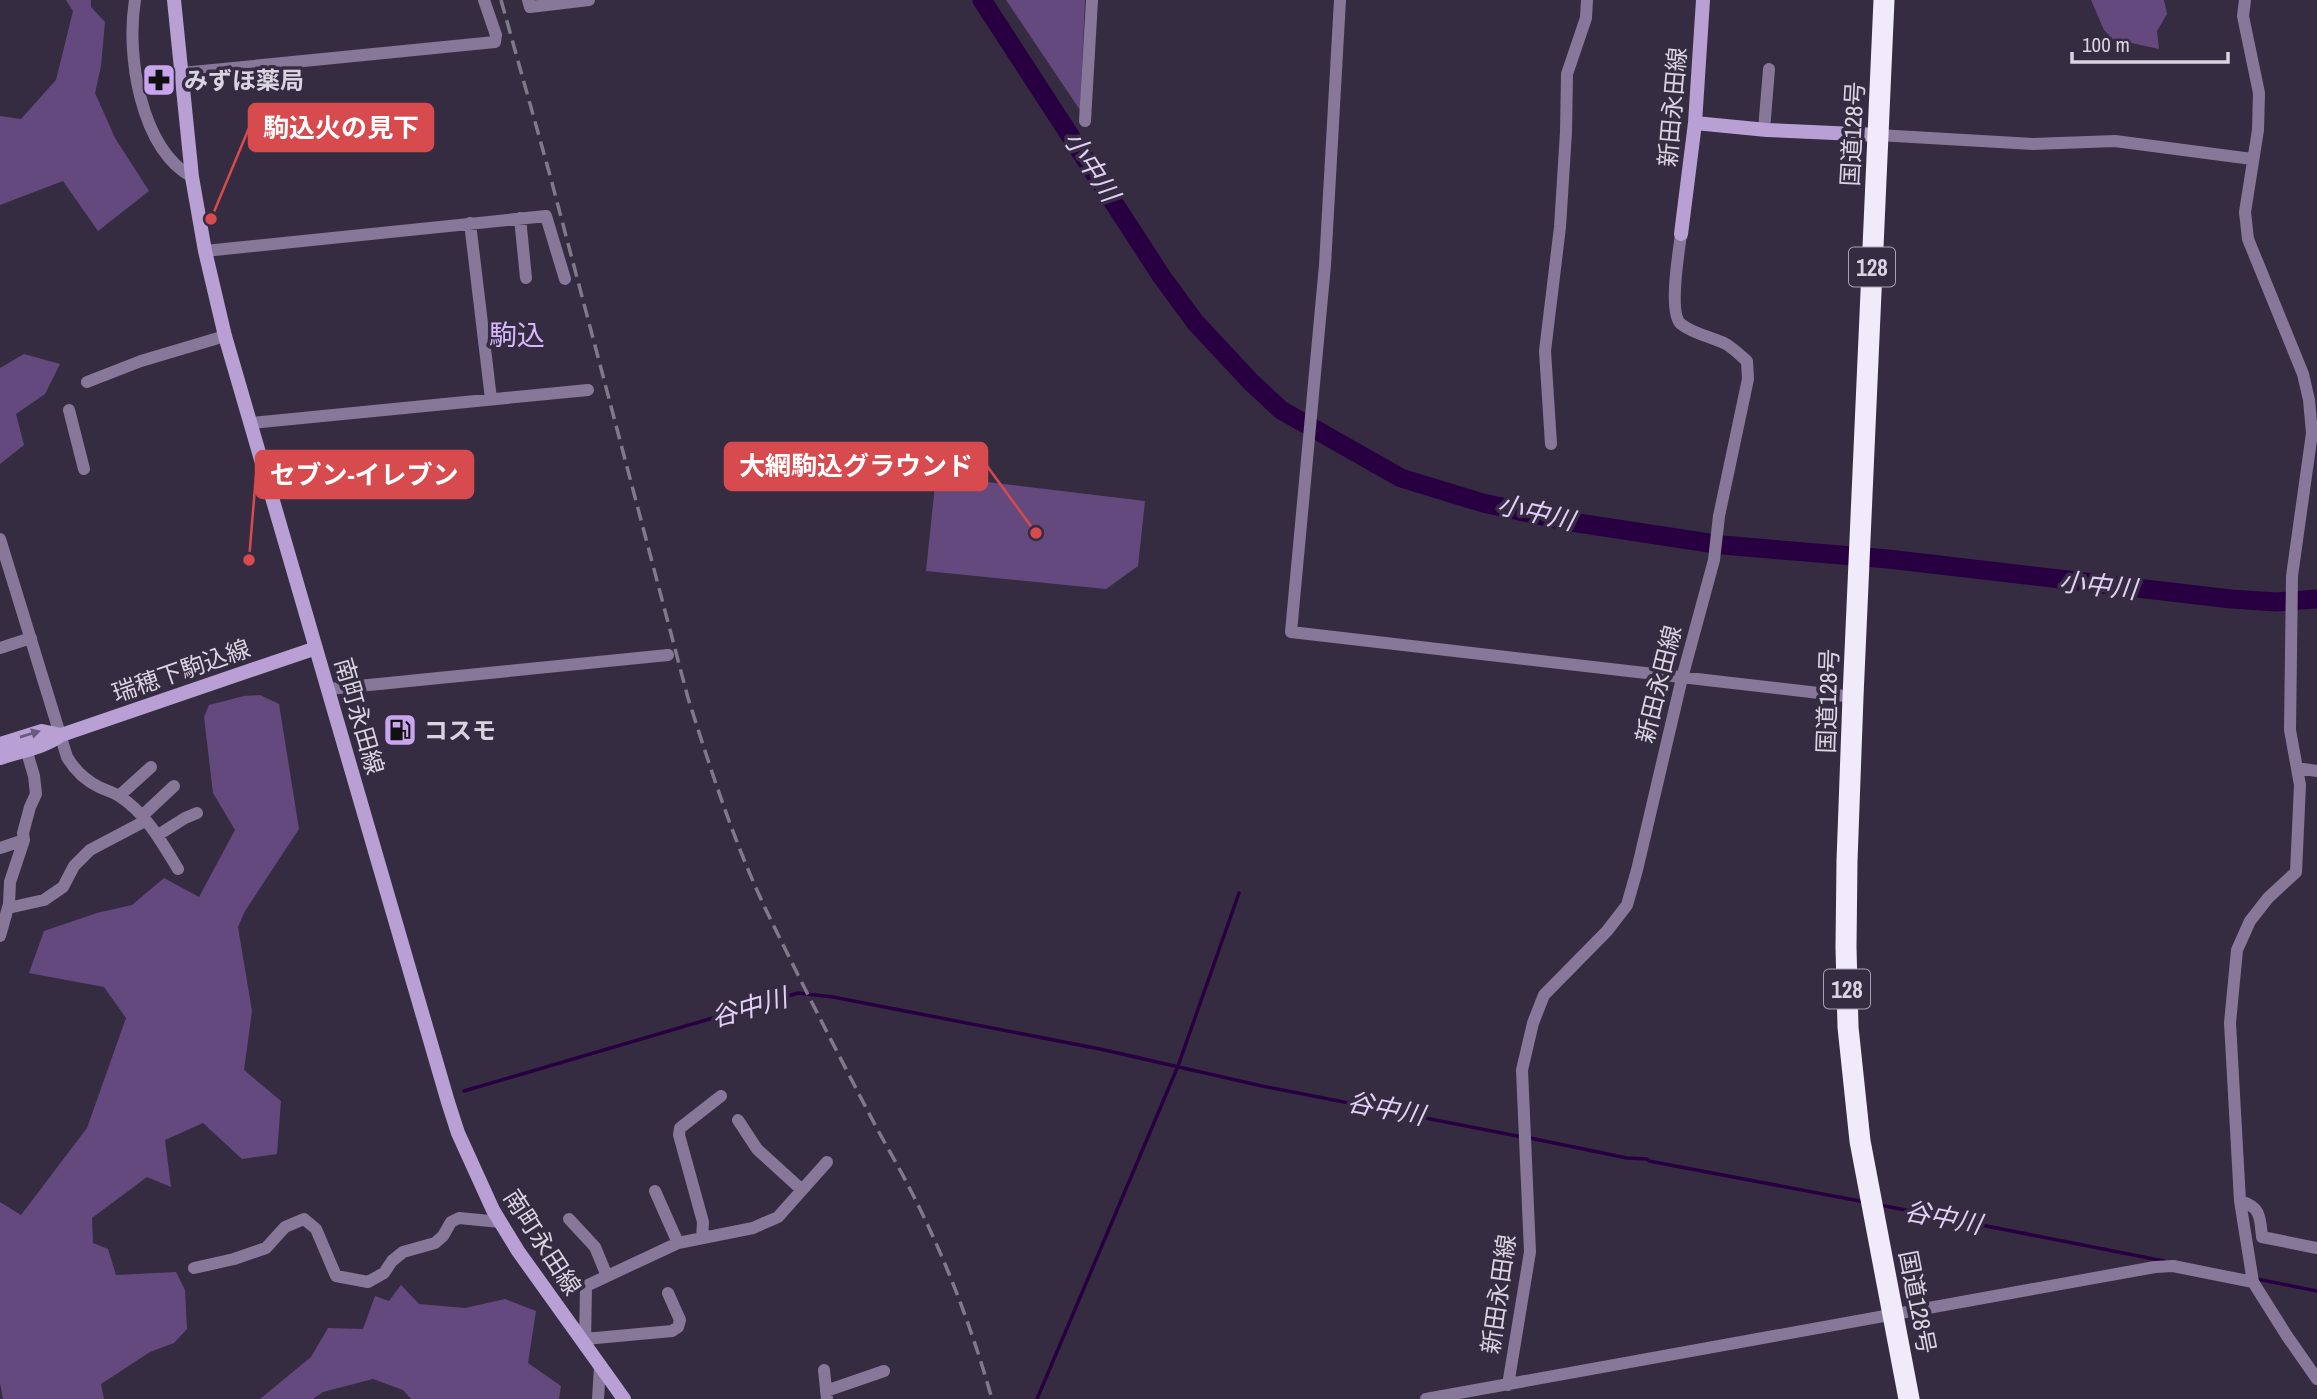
<svg xmlns="http://www.w3.org/2000/svg" width="2317" height="1399" font-family="'Archivo Narrow','Noto Sans JP',sans-serif">
	<style>
		.green { fill: #64497f }
		.lines { fill: none; stroke-linecap: round; stroke-linejoin: round }
		.stream { stroke: #280042; stroke-width: 3.5 }
		.river { stroke: #280042; stroke-width: 19 }
		.street { stroke: #877899; stroke-width: 12 }
		.secondary { stroke: #b8a0d4; stroke-width: 14 }
		.highway { stroke: #f1eafa; stroke-width: 21 }
		.rail { stroke: #81788a; stroke-width: 3.5; stroke-dasharray: 14 7; stroke-linecap: butt }
		.oneway { fill: #6a5a7c }
		.labels { text-anchor: middle; dominant-baseline: central; stroke-width: 7; stroke-linejoin: round; paint-order: stroke }
		.shield { fill: #362c41; stroke: #a9a2b2; stroke-width: 2 }
		.shield-label { font-size: 23px; font-weight: bold; fill: #dad4e2 }
		.poi-label { font-size: 24px; font-weight: bold; fill: #dad4e2; stroke: #362c41; text-anchor: start }
		.street-label { font-size: 24px; fill: #dad4e2; stroke: #362c41 }
		.water-label { font-size: 26px; font-style: italic; fill: #e2d0f8; stroke: #362c41 }
		.quarter-label { font-size: 28px; fill: #d7b6fb; stroke: #362c41 }
		.leader { fill: none; stroke: #d74a4d; stroke-width: 2.5 }
		.callout-dot { fill: #d74a4d; stroke: #362c41; stroke-width: 2.5 }
		.callout { fill: #d74a4d; stroke: #d74a4d; stroke-width: 2.5 }
		.callout-label { font-size: 26px; text-anchor: middle; font-weight: bold; fill: #fff }
	</style>
	<rect width="100%" height="100%" fill="#362c41"/>
	<path class="green" d="M66,0h25v7l14,15 -4,44 -6,27 20,45 34,53 -51,40 -35,-50 -63,24v-89l21,3 35,-39 17,-69z
		M1006,0h79l-5,110z
		M2091,0h73l3,14 -10,17 2,18 -46,-10 -9,-9z
		M24,354l36,10 -15,30 -29,20 8,31 -24,19v-96z
		M936,476l209,25 -7,65 -32,23 -180,-18z
		M260,695l19,9 20,125 -54,82 -7,16 14,84 -8,59 37,31 -4,53 -35,5 -39,-36 -38,17 6,47 -24,-10 -55,41 1,25 15,6 8,26 60,-3 9,18 2,39 -13,14 -24,9 -49,32 3,15h-101l-3,-16v-181l21,13 66,-87 39,-110 -22,-31 -75,-14 15,-42 53,-18 35,-8 32,-27 35,19 36,-67 -22,-37 -9,-76 5,-12 35,-9z
		M401,1285l18,19 46,4 40,-9 31,12 -8,52 33,23 -2,13h-148l-8,-9 -30,-11 -50,13 -10,7h-53l51,-42 17,-29 35,1 12,-33 14,5z"/>
	<g class="lines">
		<path class="stream" d="M464,1091l334,-98 35,4 267,52 162,37 260,51
			M1530,1138l97,20 20,1 2,2 216,41
			M1880,1205l284,56
			M2257,1279l60,12
			M1037,1399l141,-333 61,-173"/>
		<path class="river" d="M982,0l180,277 33,45 56,60 30,28 120,68 82,25 82,18 157,24 166,14 343,40 45,3 41,-3"/>
		<path class="street" d="M135,0c-9,54 5,148 57,177
			M528,0l2,7 59,-7
			M1340,0l-15,265 -34,367 562,65
			M2245,0l-2,16 16,77 -1,37 -13,82 3,27 55,135 6,26 3,33 -20,143 -2,154 10,55 -4,87 -28,26 -18,23 -13,29 -7,73 10,178 13,81 34,54 30,43
			M182,73l313,-31 1,-7 -12,-35
			M1085,121l7,-121
			M1764,130l5,-61
			M1878,135l155,9 82,-3 137,18
			M520,218l6,60
			M470,223l21,176
			M205,251l341,-35 19,63
			M87,382l54,-21 84,-25
			M69,410l15,59
			M251,423l337,-33
			M1551,444l-6,-93 15,-124 6,-95 1,-58 19,-56 1,-18
			M0,539l67,218c7,12 18,23 32,30 6,3 14,5 20,9 27,17 43,47 59,73
			M0,648l31,-10
			M329,689l339,-34
			M2297,768l20,3
			M119,796l32,-29
			M142,816l32,-30
			M158,835l27,-17 12,-5
			M0,848l24,-8
			M8,908l36,-8 19,-13 11,-21 16,-16 55,-29
			M0,936l9,-32 1,-22 14,-42 -1,-7 7,-26 6,-13 -2,-18 -8,-27
			M738,1120l19,29 45,41
			M655,1191l23,52
			M2240,1201c21,6 20,16 22,36l55,11
			M569,1219l26,28 12,29
			M702,1238l1,-16 -24,-87 1,-7 41,-32
			M194,1268l40,-9 32,-11 19,-21 19,-8 12,10 20,47 32,6 16,-9 8,-12 11,-9 32,-9 8,-7 8,-14 8,-4 41,4
			M585,1339l87,-8 6,-4 2,-7 -12,-27
			M585,1346l1,-60 92,-43 75,-15 25,-11 49,-55
			M824,1370l3,29
			M1508,1385l22,-133 -8,-182 11,-47 11,-28 63,-64 20,-26 10,-35 45,-192 32,-118 5,-44 29,-137 -1,-18c-7,-6 -13,-12 -21,-17 -14,-7 -33,-10 -45,-20 -13,-11 -2,-73 0,-90
			M826,1391l58,-20
			M598,1399l2,-32
			M1426,1399l729,-132 18,-1 80,16"/>
		<path class="secondary" d="M174,0l18,177 13,74 20,85 223,766 10,31 35,77 25,41 106,148
			M1695,123l72,7 111,5
			M1681,234l14,-111 8,-123
			M0,744l42,-13 19,4
			M0,758c21,-7 43,-10 61,-23l255,-87"/>
		<path class="highway" d="M1884,0l-31,697 -6,164 -1,86 2,80 12,114 49,258"/>
		<path class="rail" d="M501,0l50,179 137,519c23,72 46,145 79,214 34,70 70,140 106,209 12,23 26,46 38,70 34,66 61,137 81,208"/>
	</g>
	<defs><path id="oneway-solid" d="M-6-.8H1V-3.2L6.5 0L1 3.2V.8H-6Z" transform="scale(1.75)"/></defs>
	<use class="oneway" href="#oneway-solid" transform="translate(30 734) rotate(-17)"/>
	<defs>
		<symbol id="pharmacy-square" viewBox="-11 -11 22 22"><rect x="-9" y="-9" width="18" height="18" rx="4" fill="#c8a5ee" stroke="#362c41"/><path d="M-2-6h4v4h4v4h-4v4h-4v-4h-4v-4h4Z" fill="#111"/></symbol>
		<symbol id="fuel-square" viewBox="-11 -11 22 22"><rect x="-9" y="-9" width="18" height="18" rx="4" fill="#c8a5ee" stroke="#362c41"/><path d="M-5.5-6h7V0h2V4h1.3V-2.5L3-4.5l.8-.8L6-3V5H2.5V1h-1V6h-7ZM-4.2-4.7v3.2H.2V-4.7Z" fill="#111"/></symbol>
	</defs>
	<g fill-rule="evenodd">
		<use href="#pharmacy-square" x="140" y="61" width="38" height="38"/>
		<use href="#fuel-square" x="381" y="711" width="38" height="38"/>
	</g>
	<g class="labels">
		<g class="shield">
			<rect x="1849" y="247.5" width="46" height="39" rx="5"/>
			<rect x="1824" y="969.5" width="46" height="39" rx="5"/>
		</g>
		<g class="shield-label">
			<text x="1872" y="267">128</text>
			<text x="1847" y="989">128</text>
		</g>
		<g class="poi-label">
			<text x="184" y="80">みずほ薬局</text>
			<text x="424" y="730">コスモ</text>
		</g>
		<g class="street-label">
			<text transform="translate(1672 107) rotate(-85)">新田永田線</text>
			<text transform="translate(1852 134) rotate(-87)">国道128号</text>
			<text transform="translate(181 670) rotate(-19)">瑞穂下駒込線</text>
			<text transform="translate(1658 684) rotate(-76)">新田永田線</text>
			<text transform="translate(1827 701) rotate(-88)">国道128号</text>
			<text transform="translate(360 716) rotate(74)">南町永田線</text>
			<text transform="translate(543 1242) rotate(57)">南町永田線</text>
			<text transform="translate(1498 1294) rotate(-82)">新田永田線</text>
			<text transform="translate(1918 1302) rotate(79)">国道128号</text>
		</g>
		<g class="water-label">
			<text transform="translate(1092 166) rotate(57)">小中川</text>
			<text transform="translate(1536 512) rotate(13)">小中川</text>
			<text transform="translate(2098 585) rotate(6)">小中川</text>
			<text transform="translate(749 1007) rotate(-16)">谷中川</text>
			<text transform="translate(1386 1108) rotate(11)">谷中川</text>
			<text transform="translate(1943 1217) rotate(11)">谷中川</text>
		</g>
		<g class="quarter-label">
			<text x="517" y="335">駒込</text>
		</g>
	</g>
	<path class="leader" d="M211 219L249 128M1036 533L987 466M249 560L256 475"/>
	<g class="callout-dot">
		<circle cx="211" cy="219" r="7"/>
		<circle cx="1036" cy="533" r="7"/>
		<circle cx="249" cy="560" r="7"/>
	</g>
	<g class="callout">
		<rect x="249" y="104" width="184" height="47" rx="7"/>
		<rect x="725" y="443" width="262" height="47" rx="7"/>
		<rect x="256" y="451" width="217" height="47" rx="7"/>
	</g>
	<g class="callout-label">
		<text x="341" y="137">駒込火の見下</text>
		<text x="856" y="475">大網駒込グラウンド</text>
		<text x="364" y="484">セブン-イレブン</text>
	</g>
	<path d="M2072 52v10h156v-10" fill="none" stroke="#dad4e2" stroke-width="3.5"/>
	<text x="2082" y="52" font-size="21" fill="#dad4e2" stroke="#362c41" stroke-width="5" paint-order="stroke">100 m</text>
</svg>
